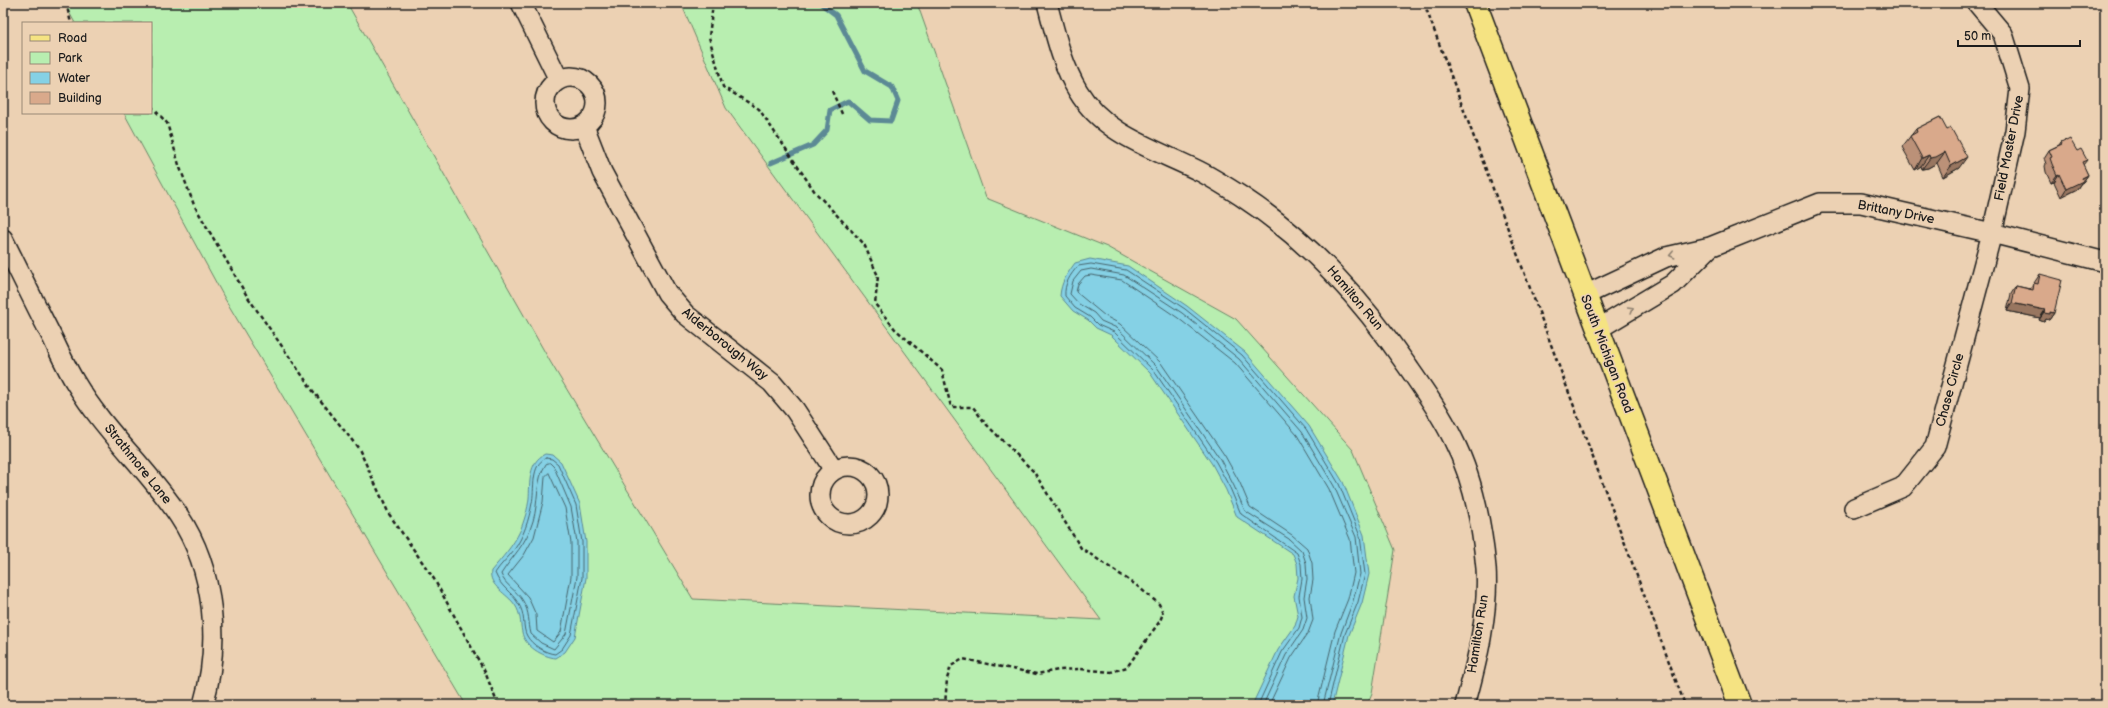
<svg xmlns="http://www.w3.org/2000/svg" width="2108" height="708" font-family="'Balsamiq Sans',sans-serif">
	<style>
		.green { fill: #b8eeb0; stroke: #6a8566 }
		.water { fill: #85d1e5; stroke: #5b8995 }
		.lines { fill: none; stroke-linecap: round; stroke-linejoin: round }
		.shore { stroke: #46646c; stroke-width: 1 }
		.stream { stroke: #5b8995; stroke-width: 5 }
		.street-casing { stroke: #1c1c1c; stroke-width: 22 }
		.primary-casing { stroke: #1c1c1c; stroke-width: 25 }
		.path { stroke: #1c1c1c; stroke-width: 2.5; stroke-dasharray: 4 3; stroke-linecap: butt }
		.street { stroke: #ecd1b3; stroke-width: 19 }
		.primary { stroke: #f5e382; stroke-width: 22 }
		.wall { fill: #bb9178; stroke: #1c1c1c }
		.shaded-wall { fill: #987661; stroke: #1c1c1c }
		.building { fill: #d9a98b; stroke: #1c1c1c }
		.oneway { stroke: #8e806f }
		.labels { text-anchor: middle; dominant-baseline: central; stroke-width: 3; stroke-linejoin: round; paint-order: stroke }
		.street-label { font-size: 13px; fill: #1c1c1c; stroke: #ecd1b3 }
	</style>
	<rect width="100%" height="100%" fill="#ecd1b3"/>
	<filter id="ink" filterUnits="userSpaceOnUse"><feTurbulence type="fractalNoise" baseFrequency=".025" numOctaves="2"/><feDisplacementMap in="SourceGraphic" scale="8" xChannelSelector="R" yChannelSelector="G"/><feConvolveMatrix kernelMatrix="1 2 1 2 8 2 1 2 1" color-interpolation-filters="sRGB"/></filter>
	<g filter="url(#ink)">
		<path class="green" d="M64,3h283l204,360 142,236 408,21 -375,-512 -45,-105h236l69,195 121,49 129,72 117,131 42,100 -23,143 -5,12h-901l-241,-406 -101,-186h27v-90h-76z"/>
		<path class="water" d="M1090,259l38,7 59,40 58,46 64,74 34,56 21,53 5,39 -7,29 -13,32 -17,70h-78v-4l24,-51 17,-24 3,-10 -4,-20 4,-18 -1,-14 -4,-10 -56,-37 -11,-27 -14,-26 -62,-91 -39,-38 -15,-7 -8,-8 -15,-9 -13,-15c1,-14 7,-22 15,-33z
			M545,454l8,1 8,7 19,42 6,38v36l-11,59 -10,15 -9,6c-13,-1 -32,-12 -34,-26 -2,-10 -1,-18 -7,-27 -7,-11 -27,-19 -24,-34 11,-13 22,-25 29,-40 4,-10 8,-22 9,-33 1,-14 -1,-36 16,-44z"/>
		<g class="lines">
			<path class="shore" d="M546,458l6,1 6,5 18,41 6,37v36l-11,57 -9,14 -7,5c-10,-1 -23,-9 -28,-18 -5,-8 -1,-22 -9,-33 -7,-12 -17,-15 -23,-30 5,-8 13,-15 19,-23 10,-14 15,-31 18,-47 3,-13 -2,-38 14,-45z
				M550,463l4,4 17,40 6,35v35l-11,57 -12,15 -13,-6 -10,-9c-3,-12 -1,-21 -8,-33 -6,-11 -18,-15 -22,-27 12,-19 25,-29 32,-53 6,-19 2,-41 13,-57z
				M549,473l16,35 6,35v34l-10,55 -8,10 -16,-11 -1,-16 -8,-18 -20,-22 16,-20 10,-18 9,-35 2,-25z
				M1258,705l24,-53 17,-24 3,-11 -3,-21 3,-17 -1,-15 -4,-11 -56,-39 -11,-26 -14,-26 -62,-91 -40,-39 -16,-7 -8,-8 -15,-9 -10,-12c-1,-12 5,-21 13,-30l13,-2 35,6 59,39 57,46 64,74 33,55 21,52 5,38 -7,28 -13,32 -17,71
				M1263,705l23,-50 17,-25 4,-12 -3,-21 3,-18 -1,-16 -4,-12 -13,-12 -44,-28 -11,-25 -14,-27 -63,-92 -40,-39 -16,-7 -7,-8 -15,-9 -9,-10 3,-13 8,-10 10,-2 33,6 58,38 57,46 63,73 32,54 22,51 4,37 -7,27 -12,32 -18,72
				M1269,705l22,-47 17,-25 5,-13 -3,-23 3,-17 -1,-17 -5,-15 -15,-13 -42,-28 -10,-24 -15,-27 -64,-93 -41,-39 -15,-8 -29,-24 2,-8 7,-8 6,-1 31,5 56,38 57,45 62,72 32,54 21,50 4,34 -6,26 -13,32 -18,74"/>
			<path class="stream" d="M771,163l42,-18 14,-15 3,-20 18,-9 22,19 21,1 7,-20 -6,-14 -27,-16 -29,-56 -16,-12"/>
			<defs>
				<path id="street" d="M521,3l38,77
					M1047,3c8,30 15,62 31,88 26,44 77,58 121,80 14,7 28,16 42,25 69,45 121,104 167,171 16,23 33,47 45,72 20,39 29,86 33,129 3,45 -9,94 -21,137
					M545 103a26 26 0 1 1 52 0a26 26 0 1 1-52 0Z
					M584,126l18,46 65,121 18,21 87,69 23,27 39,60
					M3,239c17,34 33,67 50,100 7,15 14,30 22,43 29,49 73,87 104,134 36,54 42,128 24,189
					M1585,295l81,-38 44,-10
					M1598,329l75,-45 37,-37 110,-44h41l131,30 113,29
					M820 495a29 29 0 1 1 58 0a29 29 0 1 1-58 0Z
					M1854,508l49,-21 32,-40 57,-214 23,-102 5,-42 -17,-55 -26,-31"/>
				<path id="primary" d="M1475,3l265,702"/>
			</defs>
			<use href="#street" class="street-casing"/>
			<use href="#primary" class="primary-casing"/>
			<path class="path" d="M66,3l5,20
				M713,3l-4,34 14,50 36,22 56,83 49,52 14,32 -3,28 20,25 47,41 9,37h22l12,16 49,49 47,76 55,37 23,19 4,9 -3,8 -33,46 -16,5 -31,-3 -22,1 -21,4 -74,-15 -12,7 -4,13 -2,26
				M1424,3l261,702
				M832,91l11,25
				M151,106l16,17 12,42 15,40 53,91 66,95 46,58 30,65 45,65 51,93 13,33"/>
			<use href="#street" class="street"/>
			<use href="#primary" class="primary"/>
		</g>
		<path class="wall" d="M1940,117l19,51 -16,9 -6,-14 -9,5 -6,1 -1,-3 -6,4 -13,-23 14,-18z
			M2066,141l21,19 -4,5 5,10 -5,7 -2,1 -4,6 -16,8 -7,-15 -3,1 -5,-11 -1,-6 1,-2 -2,-6 5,-8 10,-5 2,-3z
			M2040,274l14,39 -5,7 -3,-1 -2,3 -5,-2 1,-2 -33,-7 4,-17 5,-8 14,3z"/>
		<path class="shaded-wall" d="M1945,152l-8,11 -9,5 -6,1 8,-11z
			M1929,155l-8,11 -6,4 7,-12z
			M1967,157l-8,11 -16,9 8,-11z
			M2059,174l-5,8 -3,1 6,-8z
			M2088,175l-5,7 -2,1 -4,6 -16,8 5,-8 16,-11z
			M2012,303l33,7 -5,8 -33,-7z
			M2050,312l4,1 -5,7 -3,-1 -2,3 -5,-2 5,-7z"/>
		<path class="building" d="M1940,117l7,13 4,-2 16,29 -16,9 -6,-14 -9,5 -6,1 -1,-3 -7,3 -12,-22 7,-4 -1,-3z
			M2070,139l7,12 4,-2 6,11 -5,2 6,13 -6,3 1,3 -17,8 -7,-15 -2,1 -5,-11 -2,-6 2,-1 -3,-7 13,-6 -1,-2 4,-2 1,1z
			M2040,274l22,6 -8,33 -4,-1v2l-6,-1 1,-3 -33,-7 4,-17 17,4 1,-7 4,1z"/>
		<defs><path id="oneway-chevron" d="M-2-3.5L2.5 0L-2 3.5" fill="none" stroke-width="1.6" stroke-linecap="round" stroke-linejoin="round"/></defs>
		<g class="oneway">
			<use href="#oneway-chevron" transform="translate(1672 255) rotate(167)"/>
			<use href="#oneway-chevron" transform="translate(1631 309) rotate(-31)"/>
		</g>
	</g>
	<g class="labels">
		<g class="street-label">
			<text transform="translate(2009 148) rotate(-79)">Field Master Drive</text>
			<text transform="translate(1896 212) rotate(11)">Brittany Drive</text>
			<text transform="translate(1355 298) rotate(50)">Hamilton Run</text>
			<text transform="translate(725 344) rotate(39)">Alderborough Way</text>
			<text transform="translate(1607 354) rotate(69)">South Michigan Road</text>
			<text transform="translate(1950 390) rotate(-75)">Chase Circle</text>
			<text transform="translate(138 464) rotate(51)">Strathmore Lane</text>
			<text transform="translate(1478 634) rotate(-81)">Hamilton Run</text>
		</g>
	</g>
	<rect width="2108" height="708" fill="none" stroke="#ecd1b3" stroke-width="16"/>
	<rect x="8" y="8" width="2092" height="692" fill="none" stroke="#1c1c1c" stroke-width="1.5" filter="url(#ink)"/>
	<rect x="22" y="22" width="130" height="92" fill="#ecd1b3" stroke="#998977"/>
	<rect x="30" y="35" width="20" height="6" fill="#f5e382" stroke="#998977"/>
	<text x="58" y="42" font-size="12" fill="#1c1c1c">Road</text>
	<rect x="30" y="52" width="20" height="12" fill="#b8eeb0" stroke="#998977"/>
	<text x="58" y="62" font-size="12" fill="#1c1c1c">Park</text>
	<rect x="30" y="72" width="20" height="12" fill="#85d1e5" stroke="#998977"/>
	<text x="58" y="82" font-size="12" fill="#1c1c1c">Water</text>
	<rect x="30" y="92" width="20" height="12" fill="#d9a98b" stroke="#998977"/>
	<text x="58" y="102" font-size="12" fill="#1c1c1c">Building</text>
	<path d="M1958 40v6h122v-6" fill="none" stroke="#1c1c1c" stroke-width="2"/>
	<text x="1964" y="40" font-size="12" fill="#1c1c1c" stroke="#ecd1b3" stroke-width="3" paint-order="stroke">50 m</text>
</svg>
